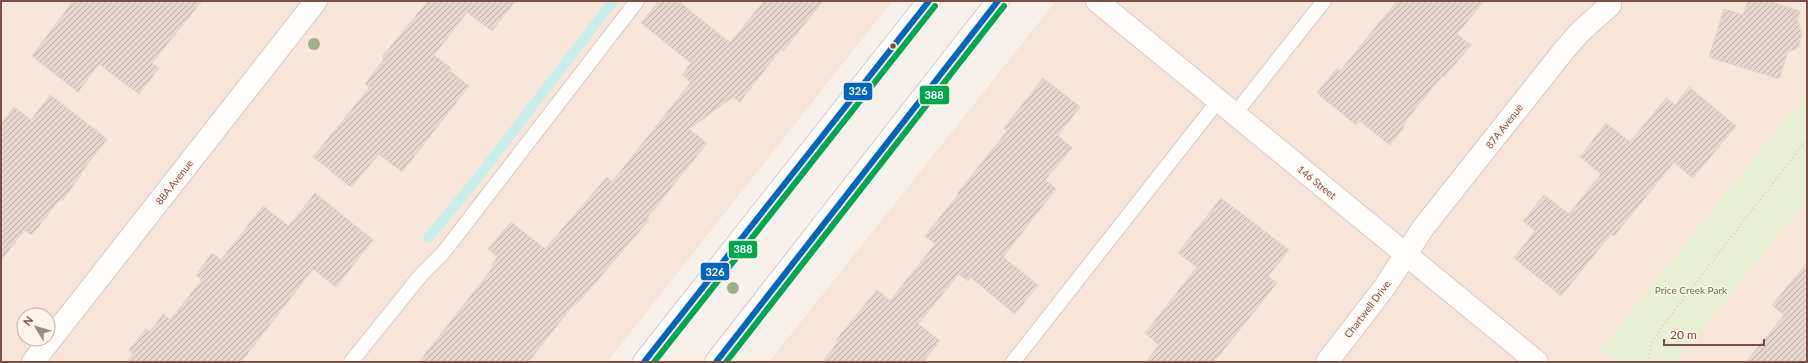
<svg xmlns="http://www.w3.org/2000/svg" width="1808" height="363" font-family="Lato,sans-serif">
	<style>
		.residential { fill: #f6e5db; fill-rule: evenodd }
		.green { fill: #e8eed3 }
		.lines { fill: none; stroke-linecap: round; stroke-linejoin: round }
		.stream { stroke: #caece9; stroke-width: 10 }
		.building { fill: url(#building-hatch); stroke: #e2d2cb }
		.service-casing { stroke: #d6cbc6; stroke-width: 16 }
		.minor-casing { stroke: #d6cbc6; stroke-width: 24 }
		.secondary-casing { stroke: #d8cbc6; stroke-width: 24 }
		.path { stroke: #dbd0cc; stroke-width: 2.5; stroke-dasharray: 1 3; stroke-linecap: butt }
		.service { stroke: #fefdfc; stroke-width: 14 }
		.minor { stroke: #fefdfc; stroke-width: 22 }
		.secondary { stroke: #fefdfc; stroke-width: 22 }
		.bus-1-casing { stroke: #fff4ec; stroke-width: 9 }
		.bus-2-casing { stroke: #fff4ec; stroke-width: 9 }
		.bus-1 { stroke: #0065bd; stroke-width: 6 }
		.bus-2 { stroke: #00a651; stroke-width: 6 }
		.tree { fill: #a0af8a }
		.bus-dot { fill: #795047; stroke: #fff4ec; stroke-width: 1.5 }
		.labels { text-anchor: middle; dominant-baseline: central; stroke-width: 3; stroke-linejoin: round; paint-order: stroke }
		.street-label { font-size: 10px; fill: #795047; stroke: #fff4ec }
		.park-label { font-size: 10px; fill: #587a3b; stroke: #fff4ec }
		.line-badge { stroke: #fff4ec; stroke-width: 1.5 }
		.badge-label { font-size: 11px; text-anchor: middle; font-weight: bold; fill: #fff }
	</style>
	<defs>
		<pattern id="building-hatch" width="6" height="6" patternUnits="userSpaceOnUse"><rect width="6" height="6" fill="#e5d6d1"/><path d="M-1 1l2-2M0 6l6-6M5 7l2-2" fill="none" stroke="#beb0ab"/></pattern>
	</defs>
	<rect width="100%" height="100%" fill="#f8f0ea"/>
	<path class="residential" d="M1,1h891l-285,361h-606zM24,315h24v24h-24z
		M1056,1h751v92l-207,257 15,12h-846z
		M1807,199v163h-130z"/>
	<path class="green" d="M1807,93v106l-130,163h-62l-15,-12z"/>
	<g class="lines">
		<path class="stream" d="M428,238l48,-58 137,-179"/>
	</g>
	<path class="building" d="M73,1h129l-50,62 7,5 -20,26 -40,-30 -21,28 -46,-36z
		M428,1h87l-23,30 -25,-19 -33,43 18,14 -2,2 19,15 -67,86 -23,-18 -28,33 -38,-30 57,-70 -5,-3 19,-25 -2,-2z
		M659,1h19l52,42 34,-42h59l-40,50 -2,-2 -41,53 -7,-5 -44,32 18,14 -60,75 2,2 -73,85 -2,-1 -46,58h-109l75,-96 -2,-2 6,-7 -10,-8 23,-27 34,27 62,-72 5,5 79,-100 -9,-7 9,-12 -50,-40z
		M1397,1h87l-27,33 14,11 -27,32 -2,-1 -38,47 -1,6 -13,16 -30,-24 -4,4 -39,-32 20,-25 3,3z
		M1748,1h21l31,10 -3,9 5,13 -4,15 -10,4 -9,27 -70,-22 15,-48 19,6z
		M1043,78l37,29 -22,28 14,13 -27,32 11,9 -53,68 35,28 -23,29 -45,-37 -2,4 -9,-7 -41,50 22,17 -17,21h-101l16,-20 -2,-2 41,-50 13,11 45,-57 -10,-8 33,-41 -1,-1 50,-63 -3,-3z
		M1689,87l47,39 -43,52 -19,-16 -60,74 -3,-2 -50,62 -47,-38 21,-27 -12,-10 21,-26 25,19 32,-40 -21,-17 26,-34 24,19 36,-44 9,7z
		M50,95l57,44 -27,35 1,1 -19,26 -2,-2 -28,36 -7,-5 -24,30v-136l13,-17 17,13z
		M315,193l58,47 -37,47 -23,-18 -72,93h-114l6,-8 -4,-4 17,-21 4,3 13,-18 7,6 32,-40 -6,-5 16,-22 9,7 42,-54 26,20z
		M1221,198l68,52 -21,26 9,7 -63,79h-68l13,-17 -14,-12 52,-66 -19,-14z
		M1807,263v99h-61l38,-47 -12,-10z"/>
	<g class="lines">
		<defs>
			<path id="service" d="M1234,115l90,-114
				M351,362l70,-87 22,-22 194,-252
				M1013,362l205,-261"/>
			<path id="minor" d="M1097,1l440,361
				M33,362l283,-361
				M1327,362l57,-74 39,-60 142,-179 15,-17 30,-27"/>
			<path id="secondary" d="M644,362l285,-361
				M716,362l282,-361"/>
		</defs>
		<use href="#service" class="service-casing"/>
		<use href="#minor" class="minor-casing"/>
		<use href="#secondary" class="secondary-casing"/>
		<path class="path" d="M1647,362l5,-20 12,-18 143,-185"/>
		<use href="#service" class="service"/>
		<use href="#minor" class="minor"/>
		<use href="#secondary" class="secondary"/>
		<defs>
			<path id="bus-1" d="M644,362l285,-361
				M716,362l282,-361"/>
			<path id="bus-2" d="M654,362l281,-356
				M726,362l278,-356"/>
		</defs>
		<use href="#bus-1" class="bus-1-casing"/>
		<use href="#bus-2" class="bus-2-casing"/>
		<use href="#bus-1" class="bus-1"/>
		<use href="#bus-2" class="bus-2"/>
	</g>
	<g class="tree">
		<circle cx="314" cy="44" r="6"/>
		<circle cx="733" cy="288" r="6"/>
	</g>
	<circle class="bus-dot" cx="893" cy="46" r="3.5"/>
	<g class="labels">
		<g class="street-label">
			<text transform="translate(1504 126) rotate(-52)">87A Avenue</text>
			<text transform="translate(174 182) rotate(-52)">88A Avenue</text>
			<text transform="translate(1317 182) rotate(39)">146 Street</text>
			<text transform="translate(1367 309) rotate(-53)">Chartwell Drive</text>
		</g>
		<g class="park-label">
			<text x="1691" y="290">Price Creek Park</text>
		</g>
	</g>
	<g class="line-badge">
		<rect x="843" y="82" width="30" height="19" rx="4" fill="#0065bd"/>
		<rect x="919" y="85" width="31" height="20" rx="4" fill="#00a651"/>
		<rect x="728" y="240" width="30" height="19" rx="4" fill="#00a651"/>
		<rect x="700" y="262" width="30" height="19" rx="4" fill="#0065bd"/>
	</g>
	<g class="badge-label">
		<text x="858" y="95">326</text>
		<text x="934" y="99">388</text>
		<text x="743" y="253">388</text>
		<text x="715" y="276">326</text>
	</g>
	<rect width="1808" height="363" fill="none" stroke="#795047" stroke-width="4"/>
	<g transform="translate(36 327) rotate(308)"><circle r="19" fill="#fff4ec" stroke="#c9b2aa"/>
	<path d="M0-3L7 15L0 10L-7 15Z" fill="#a58880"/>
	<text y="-6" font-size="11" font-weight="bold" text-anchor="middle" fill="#795047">N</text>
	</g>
	<path d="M1664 339v6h100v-6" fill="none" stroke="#795047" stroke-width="2"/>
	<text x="1670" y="339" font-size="12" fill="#795047" stroke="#fff4ec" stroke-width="3" paint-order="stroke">20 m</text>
</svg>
